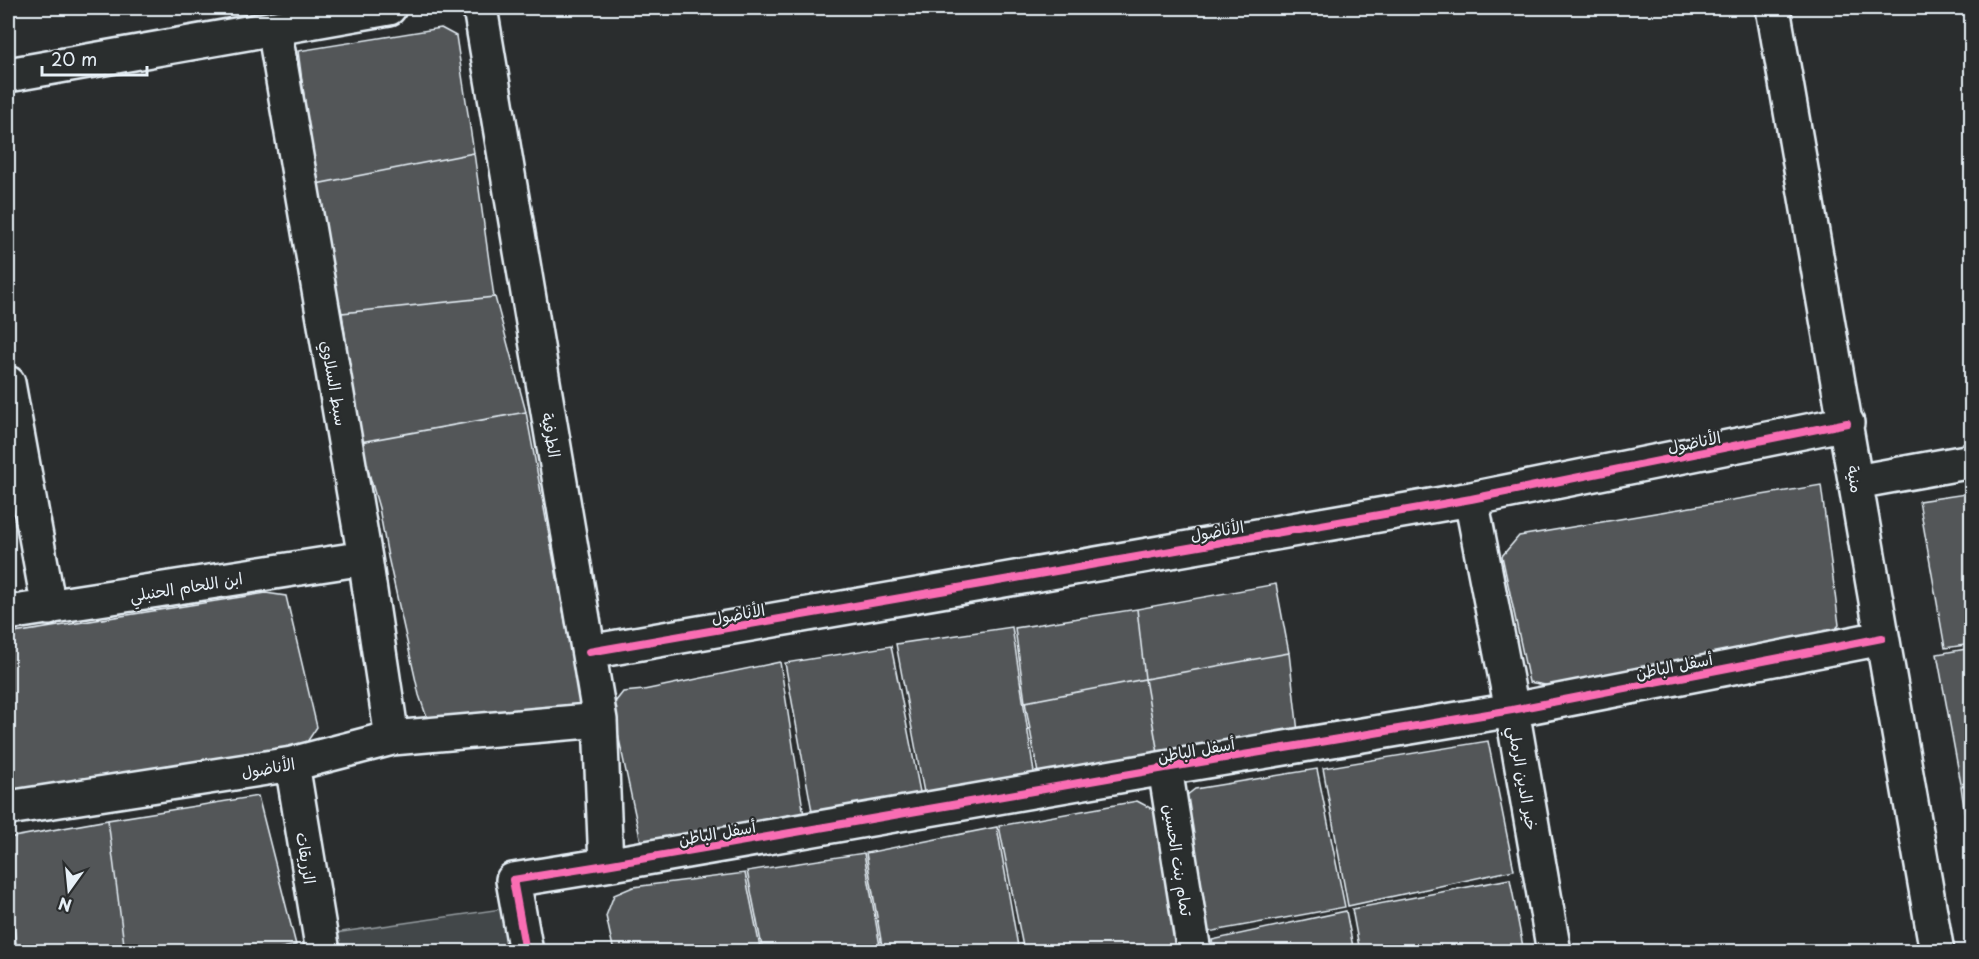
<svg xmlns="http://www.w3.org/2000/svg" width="1979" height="959" font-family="'Playpen Sans','Playpen Sans Arabic',sans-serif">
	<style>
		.green { fill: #424648; stroke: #959ca0; stroke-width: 1.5 }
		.building { fill: #535759; stroke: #e8f1f8; stroke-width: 1.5 }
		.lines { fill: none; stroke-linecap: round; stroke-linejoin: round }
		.street-casing { stroke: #e8f1f8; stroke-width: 38 }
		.street { stroke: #2a2d2e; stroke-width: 33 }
		.cycleway-casing { stroke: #2a2d2e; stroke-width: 11 }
		.cycleway { stroke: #f96db3; stroke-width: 8 }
		.labels { text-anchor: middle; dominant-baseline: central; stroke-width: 4.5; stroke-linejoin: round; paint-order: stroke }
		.street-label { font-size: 16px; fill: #e8f1f8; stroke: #2a2d2e }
	</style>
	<rect width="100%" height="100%" fill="#2a2d2e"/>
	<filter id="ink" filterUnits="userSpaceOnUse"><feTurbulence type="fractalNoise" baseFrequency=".0167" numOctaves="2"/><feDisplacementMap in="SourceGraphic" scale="12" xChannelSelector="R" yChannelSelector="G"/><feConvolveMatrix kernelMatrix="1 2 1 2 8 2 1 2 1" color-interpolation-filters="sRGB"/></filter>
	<g filter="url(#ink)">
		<path class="green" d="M501,909l7,42h-170l-3,-18z"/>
		<path class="building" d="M441,28l15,8 18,117 -158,31 -18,-133z
			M474,153l20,144 -152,16 -12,-45 -14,-84z
			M495,297l31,115 -166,30 -18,-129z
			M526,412l55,294 -154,12 -8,-23 -31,-138 -9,-49 -19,-66z
			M1821,485l18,140 -13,15 -265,48 -32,-6 -27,-126 17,-20z
			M1972,493v151l-27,4 -26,-147z
			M1276,584l13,69 -144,26 -8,-70z
			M266,593l20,3 31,131 -10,15 -9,6 -290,51v-165z
			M1137,609l8,70 -120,23 -10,-74z
			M1012,627l23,152 -110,19 -29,-154z
			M891,646l30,151 -108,20 -28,-154z
			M1972,648v134l-11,2 -24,-130z
			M1289,653l9,79 -139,27 -14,-80z
			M780,662l25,160 -163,25 -30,-141 11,-14 21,-2z
			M1145,679l14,80 -120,20 -14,-77z
			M1488,741l26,129 -166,36 -25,-138z
			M1317,769l28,138 -137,25 -26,-129 4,-7 9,-7z
			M1972,784v84l-11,-82z
			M258,796l38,149 -32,7h-139l-17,-132z
			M1137,801l19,10 23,141h-155l-25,-126z
			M108,820l17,132h-108l-9,-74v-40z
			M997,827l22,125h-136l-17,-99z
			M864,853l17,99h-118l-16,-81z
			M745,873l16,79h-147l-8,-36 8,-21 19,-8z
			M8,878l9,74h-9z
			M1510,879l14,73h-164l-8,-43z
			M1346,911l8,41h-140l-2,-12z"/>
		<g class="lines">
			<defs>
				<path id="street" d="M480,8l120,712 6,145
					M1773,8l164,944
					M274,28l91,530 27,180
					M8,75l381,-67
					M8,383l41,225
					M1856,482l116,-21
					M1471,499l41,211 42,242
					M8,613l357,-55
					M589,652l882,-153 376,-76
					M292,764l31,188
					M1165,768l29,184
					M8,808l284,-44 100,-26 208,-18
					M526,952l-13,-72 93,-15 559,-97 347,-58 370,-72"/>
			</defs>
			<use href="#street" class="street-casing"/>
			<use href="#street" class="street"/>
			<defs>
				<path id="cycleway" d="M589,652l882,-153 376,-76
					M526,952l-13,-72 93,-15 559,-97 347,-58 370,-72"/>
			</defs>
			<use href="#cycleway" class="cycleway-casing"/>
			<use href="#cycleway" class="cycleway"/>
		</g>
	</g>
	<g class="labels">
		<g class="street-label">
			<text transform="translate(335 383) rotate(80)">سبط السلاوي</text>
			<text transform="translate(552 435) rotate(80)">الطرفية</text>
			<text transform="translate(1694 441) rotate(-11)">الأناضول</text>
			<text transform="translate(1856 479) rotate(81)">منية</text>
			<text transform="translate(1217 530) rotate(-10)">الأناضول</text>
			<text transform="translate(186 586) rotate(-9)">ابن اللحام الحنبلي</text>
			<text transform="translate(738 613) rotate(-10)">الأناضول</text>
			<text transform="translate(1674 665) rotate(-11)">أسفل الباطن</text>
			<text transform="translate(1196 749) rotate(-10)">أسفل الباطن</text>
			<text transform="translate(268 767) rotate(-10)">الأناضول</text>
			<text transform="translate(1524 778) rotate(80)">خير الدين الرملي</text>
			<text transform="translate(717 832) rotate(-10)">أسفل الباطن</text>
			<text transform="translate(307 858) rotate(81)">الزريقات</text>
			<text transform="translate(1179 860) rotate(81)">تمام بنت الحسين</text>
		</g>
	</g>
	<rect width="1979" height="959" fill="none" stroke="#2a2d2e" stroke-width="30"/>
	<rect x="15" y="15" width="1949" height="929" fill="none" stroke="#e8f1f8" stroke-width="2" filter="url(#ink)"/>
	<g transform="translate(69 890) rotate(195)" stroke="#2a2d2e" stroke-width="4.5" paint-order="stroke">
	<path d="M0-4.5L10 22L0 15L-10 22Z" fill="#e8f1f8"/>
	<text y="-9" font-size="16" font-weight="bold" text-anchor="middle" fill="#e8f1f8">N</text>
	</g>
	<path d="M42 66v9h105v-9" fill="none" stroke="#e8f1f8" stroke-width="3"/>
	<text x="51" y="66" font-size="18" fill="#e8f1f8" stroke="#2a2d2e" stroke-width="4.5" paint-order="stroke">20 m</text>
</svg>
